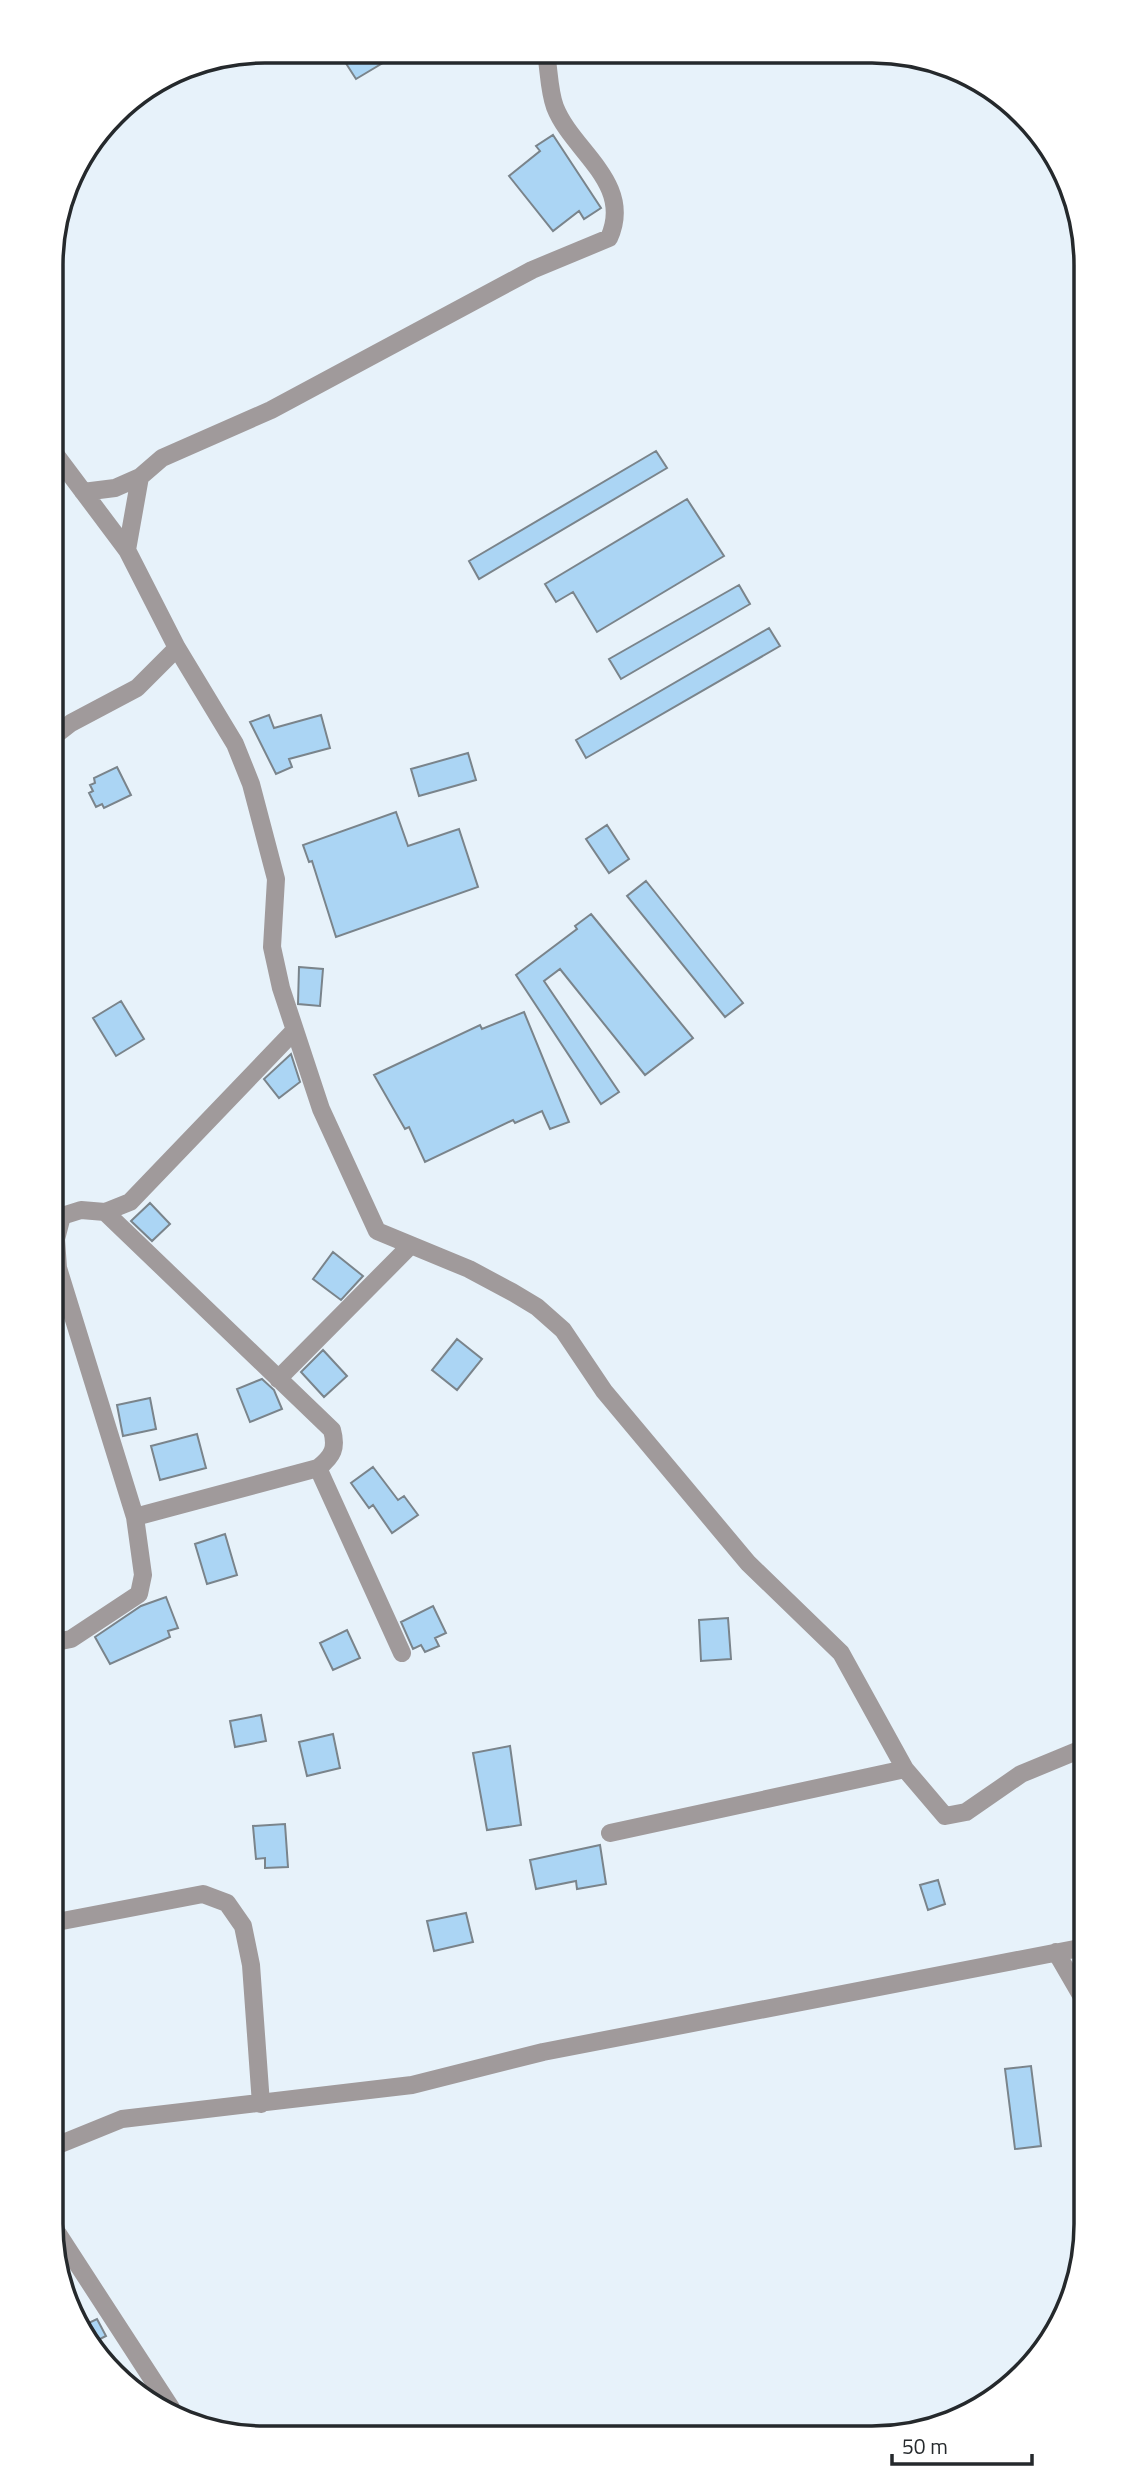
<svg xmlns="http://www.w3.org/2000/svg" width="1137" height="2489" font-family="'Titillium Web',sans-serif">
	<style>
		.building { fill: #abd5f4; stroke: #7a848b; stroke-width: 2 }
		.lines { fill: none; stroke-linecap: round; stroke-linejoin: round }
		.minor { stroke: #a09a9b; stroke-width: 18 }
		.rim { fill: none; stroke: #25292c; stroke-width: 3.5 }
	</style>
	<rect width="100%" height="100%" fill="#e7f2fa"/>
	<path class="building" d="M338,51h36l27,1 -45,27z
		M553,135l48,73 -17,11 -5,-8 -26,20 -44,-55 31,-25 -4,-5z
		M656,451l11,17 -188,111 -10,-18z
		M687,499l37,57 -127,76 -24,-40 -17,10 -11,-18z
		M739,585l11,19 -129,75 -12,-20z
		M769,628l11,18 -194,112 -10,-18z
		M269,715l5,13 47,-13 9,33 -41,11 3,8 -16,7 -26,-52z
		M468,753l8,27 -57,16 -8,-27z
		M117,767l14,28 -27,13 -2,-4 -6,3 -7,-14 4,-2 -3,-6 5,-2 -1,-5z
		M396,812l12,34 51,-17 19,58 -142,50 -24,-76 -3,1 -6,-17z
		M607,825l22,34 -20,14 -23,-34z
		M646,881l97,122 -18,14 -98,-121z
		M591,914l102,124 -48,37 -85,-106 -16,12 75,111 -18,12 -85,-129 61,-46 -2,-3z
		M299,967l24,2 -3,37 -22,-2z
		M121,1001l23,38 -28,17 -23,-38z
		M524,1012l45,110 -19,7 -8,-18 -27,12 -2,-3 -88,42 -16,-35 -4,2 -31,-54 106,-50 2,4z
		M291,1054l9,28 -21,16 -15,-19z
		M150,1203l20,21 -18,17 -21,-20z
		M333,1252l30,24 -22,24 -28,-21z
		M457,1339l25,20 -25,31 -25,-20z
		M323,1350l24,26 -23,21 -23,-25z
		M262,1379l12,11 8,19 -32,13 -13,-33z
		M150,1398l6,31 -33,7 -6,-31z
		M197,1434l9,34 -46,12 -9,-34z
		M373,1467l25,33 6,-4 14,19 -26,18 -19,-28 -4,3 -18,-25z
		M225,1534l12,41 -30,9 -12,-40z
		M166,1597l12,31 -10,3 2,6 -60,27 -15,-27 46,-31z
		M433,1606l13,27 -11,5 4,8 -14,6 -4,-7 -8,4 -12,-27z
		M728,1618l3,41 -30,2 -2,-41z
		M347,1630l13,28 -27,12 -13,-27z
		M261,1715l5,26 -31,6 -5,-26z
		M333,1734l7,34 -33,8 -8,-34z
		M510,1746l11,79 -34,5 -14,-77z
		M285,1824l3,43 -23,1v-10l-9,1 -3,-33z
		M600,1845l6,39 -29,5 -1,-8 -40,8 -6,-29z
		M938,1880l7,24 -17,6 -8,-25z
		M466,1913l7,29 -39,9 -7,-30z
		M1031,2066l10,80 -26,3 -10,-80z
		M97,2319l9,17 -18,9 -8,-18z"/>
	<g class="lines">
		<path class="minor" d="M52,450l75,100 50,98 58,96 16,40 25,95 -4,68 9,41 40,121 56,122 92,38 43,23 25,15 26,23 41,61 144,172 93,90 64,116 40,47 21,-4 55,-38 63,-26
			M83,492l32,-4 25,-11 22,-19 109,-48 261,-140 77,-32c25,-55 -37,-87 -54,-131 -6,-16 -6,-37 -9,-54
			M127,550l13,-73
			M53,737l18,-14 66,-35 40,-40
			M105,1212l227,218c5,18 1,26 -14,38l-183,49
			M278,1379l132,-133
			M318,1468l84,185
			M56,1642l15,-3 68,-45 4,-19 -8,-58 -77,-249 -2,-29 6,-23 19,-6 24,2 25,-10 165,-172
			M610,1833l295,-64
			M57,1922l146,-28 24,9 16,23 8,39 10,139
			M1056,1952l29,50
			M58,2145l64,-26 290,-34 131,-33 542,-105
			M58,2234l113,174"/>
	</g>
	<path d="M0 0H1137V2489H0ZM265 63H872A202 202 0 0 1 1074 265V2224A202 202 0 0 1 872 2426H265A202 202 0 0 1 63 2224V265A202 202 0 0 1 265 63Z" fill="#fff" fill-rule="evenodd"/>
	<path class="rim" d="M265 63H872A202 202 0 0 1 1074 265V2224A202 202 0 0 1 872 2426H265A202 202 0 0 1 63 2224V265A202 202 0 0 1 265 63Z"/>
	<path d="M892 2454v10h140v-10" fill="none" stroke="#25292c" stroke-width="3.5"/>
	<text x="902" y="2454" font-size="21" fill="#25292c" stroke="#ffffff" stroke-width="5" paint-order="stroke">50 m</text>
</svg>
